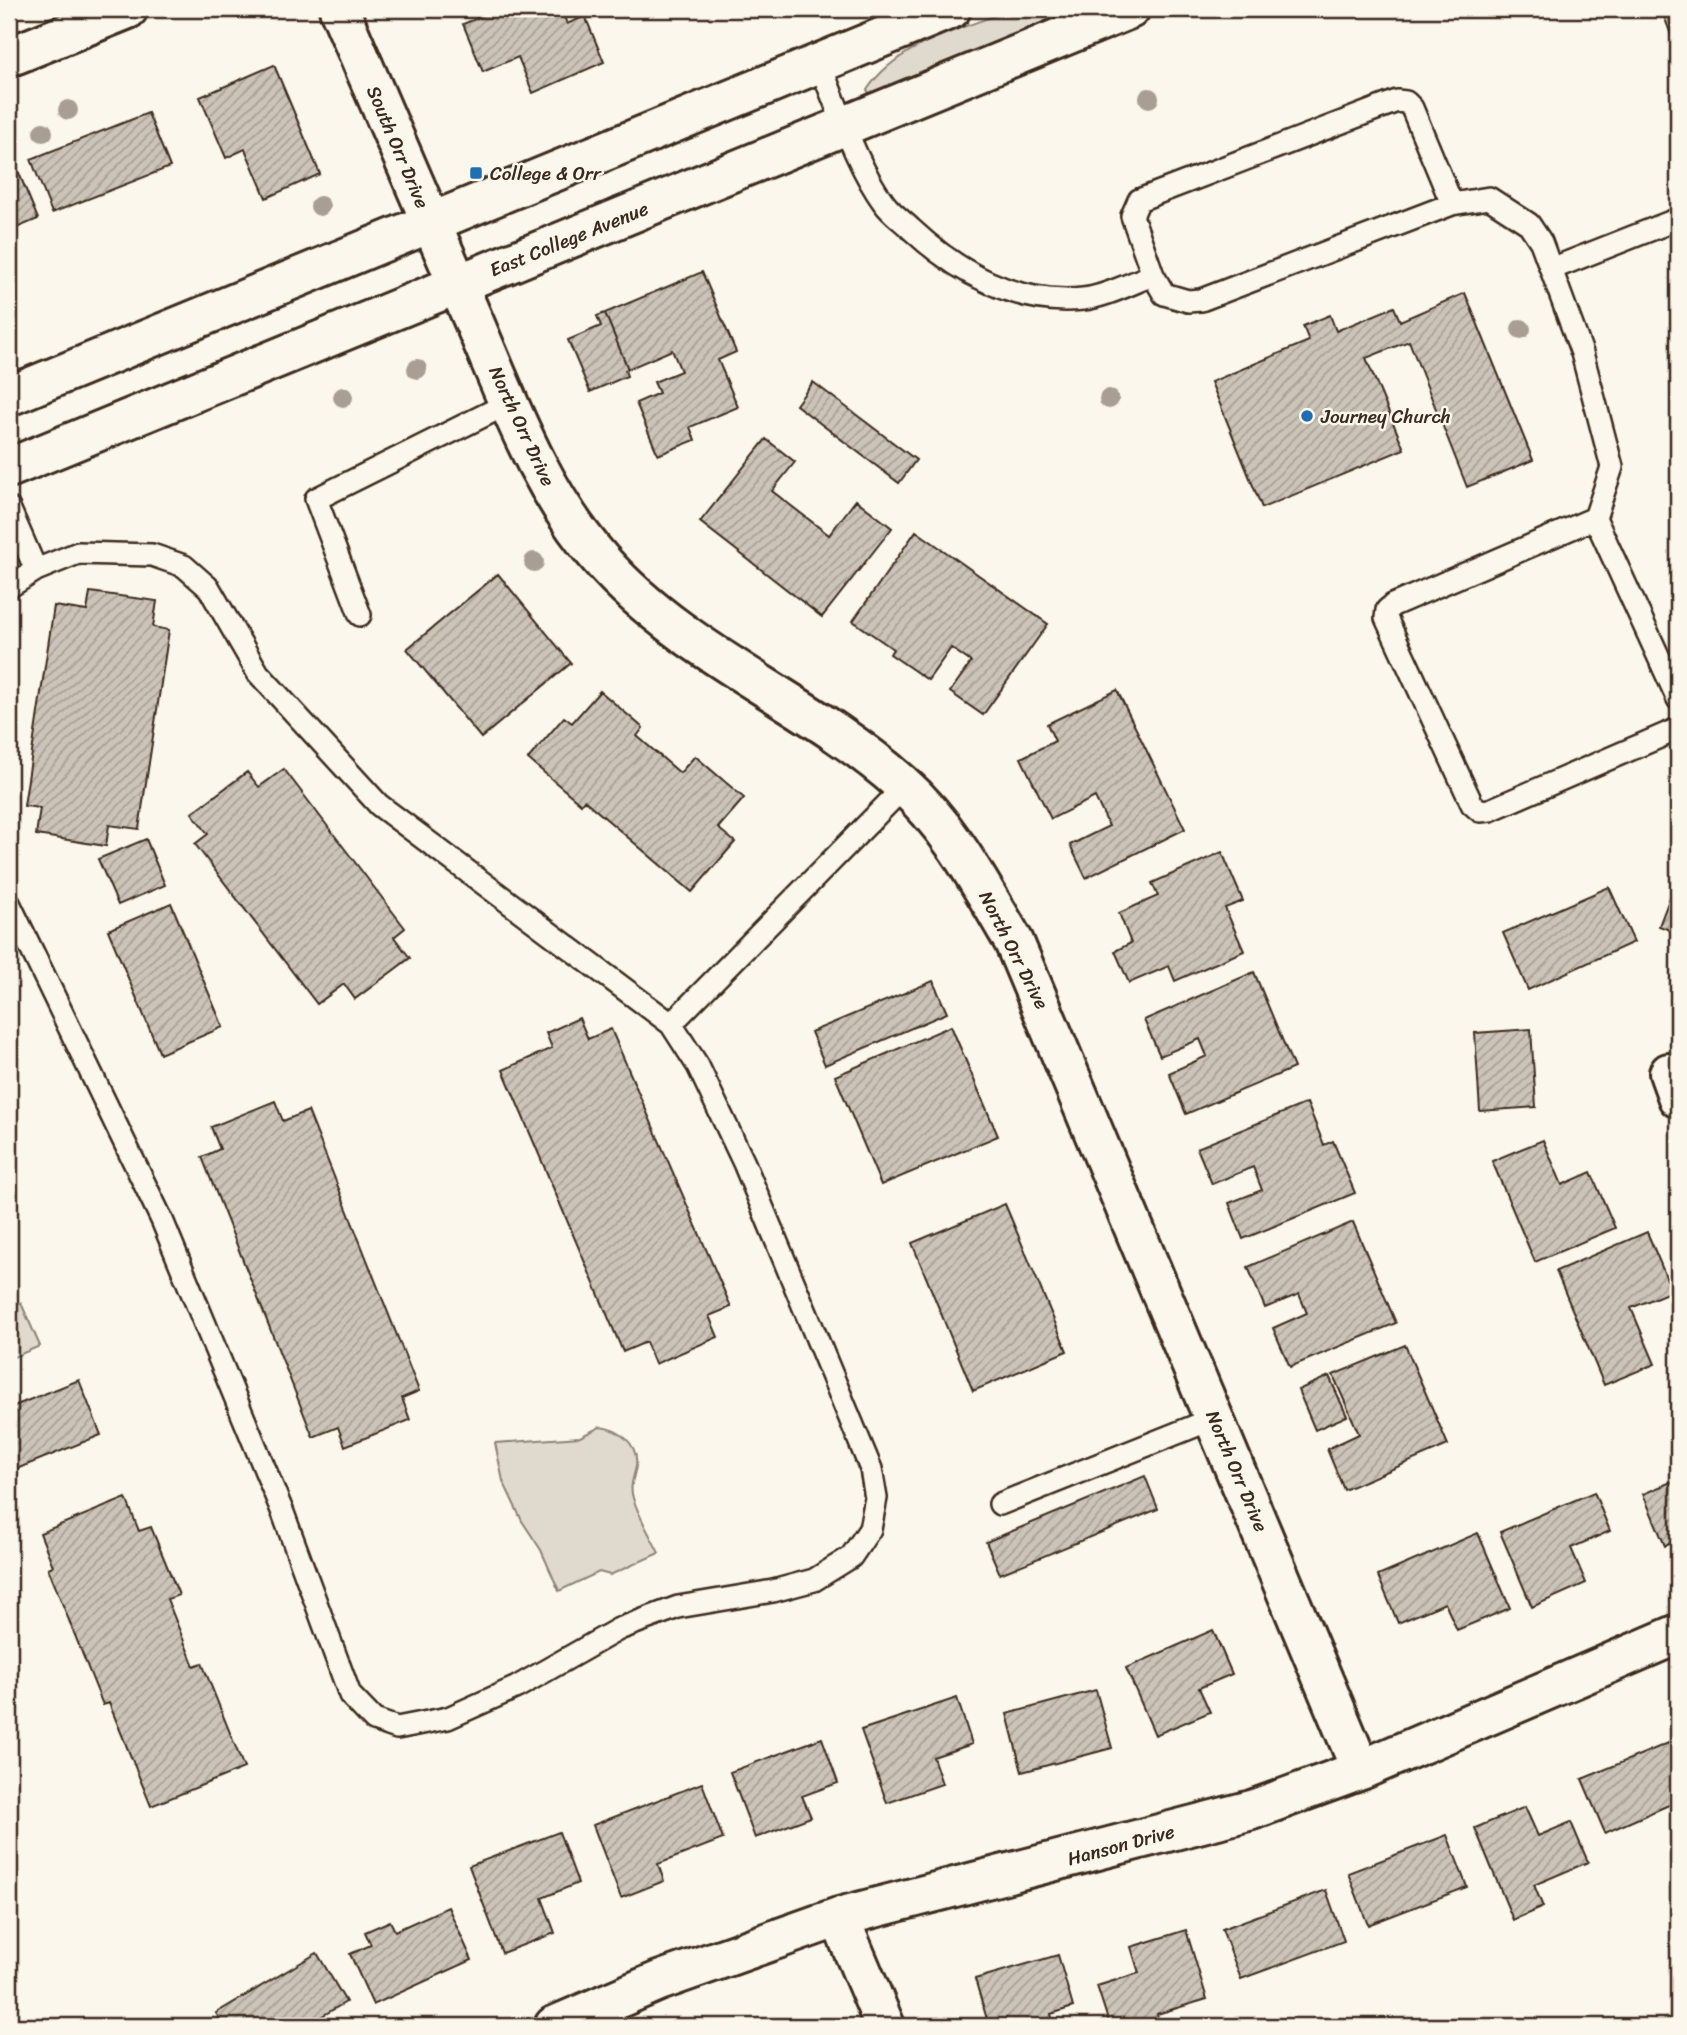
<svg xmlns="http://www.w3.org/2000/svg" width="1687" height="2035" font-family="Sriracha,sans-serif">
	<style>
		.green { fill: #dfd9ce; stroke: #8d8276; stroke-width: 2 }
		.building { fill: url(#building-hatch); stroke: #3b2a1e; stroke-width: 2 }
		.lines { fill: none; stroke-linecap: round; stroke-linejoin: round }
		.service-casing { stroke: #3b2a1e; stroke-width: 26 }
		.minor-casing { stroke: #3b2a1e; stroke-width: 44 }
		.secondary-casing { stroke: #3b2a1e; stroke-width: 44 }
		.service { stroke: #fbf7ec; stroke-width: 21 }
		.minor { stroke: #fbf7ec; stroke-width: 38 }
		.secondary { stroke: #fbf7ec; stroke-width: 38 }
		.tree { fill: #a89e93 }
		.poi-dot { fill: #1f6fb2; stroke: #fbf7ec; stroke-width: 2.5 }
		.labels { text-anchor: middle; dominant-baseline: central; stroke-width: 5; stroke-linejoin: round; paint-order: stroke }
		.street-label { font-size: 19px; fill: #3b2a1e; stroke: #fbf7ec }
		.poi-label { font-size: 19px; fill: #3b2a1e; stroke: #fbf7ec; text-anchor: start }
	</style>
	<defs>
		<pattern id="building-hatch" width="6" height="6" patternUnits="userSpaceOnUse" patternTransform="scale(1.75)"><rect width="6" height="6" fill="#ccc4b9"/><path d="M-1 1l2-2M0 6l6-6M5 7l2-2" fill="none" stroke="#a79f96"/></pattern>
	</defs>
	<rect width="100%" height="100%" fill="#fbf7ec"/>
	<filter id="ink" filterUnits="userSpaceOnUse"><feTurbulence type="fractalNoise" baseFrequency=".0143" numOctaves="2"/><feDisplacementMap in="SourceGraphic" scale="14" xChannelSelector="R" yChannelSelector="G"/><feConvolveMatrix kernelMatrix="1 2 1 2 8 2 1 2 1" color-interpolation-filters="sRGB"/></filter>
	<g filter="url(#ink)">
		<path class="green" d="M1012,9h64l-207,84 -2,-3c30,-47 96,-61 145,-81z
			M9,1302l12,1 19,43 -31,13z
			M600,1427c18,2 39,16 36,39 -2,12 -7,20 -3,32 6,19 17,37 26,55l-49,22 -11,-3 -40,19 -18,-41 -19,-29 -19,-40 -8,-38 85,-6z"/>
		<path class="building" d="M499,9h62l6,15 18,-8 19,46 -71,31 -15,-36 -35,15 -20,-48z
			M1661,9h17v43z
			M274,65l46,109 -54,24 -21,-49 -19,9 -26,-61z
			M148,113l22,54 -118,46 -21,-54z
			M14,161l24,58 -29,12v-67z
			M702,272l34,80 -18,8 20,47 -48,20 5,13 -37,15 -22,-52 23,-10 -5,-11 27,-11 -9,-21 -44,19 -23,-56z
			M1465,293l68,167 -66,27 -58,-146 -43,17 38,91 -142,59 -51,-126 98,-41 -6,-15 27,-11 6,16 58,-24 6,14z
			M605,313l23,56 -3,1 2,6 -37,16 -22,-52 33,-14 -4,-10z
			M813,382l103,78 -17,23 -103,-78z
			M766,439l29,23 -23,29 57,44 27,-35 36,28 -70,89 -122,-95z
			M916,531l132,93 -65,91 -33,-23 21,-30 -20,-14 -23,32 -38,-26 3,-5 -40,-28z
			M498,574l73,89 -90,75 -74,-89z
			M90,592l67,9 -4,26 16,3 -30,199 -30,-4 -3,21 -70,-11 4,-27 -16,-2 30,-200 33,5z
			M1117,690l68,139 -99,49 -16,-33 39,-19 -14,-29 -44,22 -30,-61 34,-17 -8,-17z
			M600,691l43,37 -6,8 43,37 15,-17 49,42 -26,30 17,14 -43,50 -108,-92 -3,4 -53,-45 36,-42 8,6z
			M284,769l121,159 -11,9 16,21 -55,41 -11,-15 -27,20 -122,-160 13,-10 -16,-21 55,-41 12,15z
			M146,839l19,46 -47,20 -20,-46z
			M1222,852l21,49 -18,7 19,43 -69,30 -6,-15 -40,17 -14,-32 16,-8 -12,-30 39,-17 -6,-13z
			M1678,876v57l-19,-7z
			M1609,887l25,55 -106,48 -25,-57z
			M171,903l52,124 -63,27 -52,-124z
			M1254,972l40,96 -108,46 -17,-41 38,-17 -7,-17 -40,17 -16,-36z
			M933,981l14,32 -122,52 -14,-33z
			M579,1018l9,21 23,-10 120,278 -22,9 9,21 -63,27 -9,-22 -23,10 -120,-282 49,-22 -6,-15z
			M951,1026l47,110 -117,49 -46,-109z
			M1531,1029l5,78 -56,4 -5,-78z
			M275,1101l8,20 25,-10 111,280 -17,7 8,22 -65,26 -7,-19 -25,10 -111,-280 18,-8 -9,-22z
			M1307,1103l17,42 9,-4 22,52 -112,46 -14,-36 33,-13 -9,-23 -41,17 -15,-36z
			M1543,1140l19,45 29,-13 24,56 -80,34 -43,-101z
			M1005,1204l62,147 -94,40 -61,-148z
			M1353,1222l43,101 -106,44 -17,-39 34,-15 -8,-19 -34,14 -17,-41z
			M1647,1232l25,59 -41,17 24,56 -51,21 -48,-114z
			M1405,1345l43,100 -104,45 -17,-41 32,-15 -26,-59z
			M1329,1376l18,40 -32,14 -17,-40z
			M79,1380l22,55 -92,37v-64z
			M1145,1476l13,33 -158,65 -14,-32z
			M1678,1479v61l-13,6 -22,-52z
			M1594,1492l16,39 -39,17 15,35 -54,24 -32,-75z
			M126,1498l13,33 12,-4 28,68 -12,4 27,67 8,-3 42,105 -93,38 -42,-103 -6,2 -55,-137 5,-2 -13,-33z
			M1478,1533l32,75 -53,22 -12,-27 -47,20 -20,-47z
			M1213,1630l19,44 -33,14 11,24 -55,23 -29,-67z
			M1096,1690l16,58 -90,24 -15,-58z
			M957,1698l15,46 -39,13 9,27 -55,19 -26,-73z
			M822,1738l16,45 -36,13 9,21 -56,21 -25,-66z
			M1678,1739v62l-73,32 -23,-54z
			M702,1783l21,56 -65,25 6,17 -43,17 -28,-73z
			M1525,1807l13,29 33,-14 17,40 -54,23 9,22 -30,13 -38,-92z
			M559,1832l19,51 -36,15 13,35 -53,20 -33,-87z
			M1447,1835l20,52 -99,38 -20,-52z
			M1326,1890l18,51 -103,38 -19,-50z
			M448,1907l24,53 -99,45 -23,-51 21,-9 -6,-13 25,-11 5,10z
			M1186,1930l21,69 -50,15 2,8 -14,4h-35l-13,-40 42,-13 -8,-26z
			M317,1953l29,49 -41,24h-81l-8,-13z
			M1058,1955l15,52 -22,7 3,12h-65l-14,-47z"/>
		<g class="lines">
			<defs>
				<path id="service" d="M819,63c19,44 37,102 65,140 7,10 19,18 27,26 46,43 106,77 172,70 22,-2 48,-16 70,-24l-21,-59 7,-16 258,-99 9,1 6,6 40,96 37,-6 40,26 12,18 41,111 30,114 -17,51 83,181
					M1551,269l127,-50
					M1153,275l11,19 24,7 13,-1 251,-96
					M9,508l27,62
					M1595,518l-202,87 -6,5 -1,8 86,186 8,7 10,-1 188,-81
					M9,587l27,-17 42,-17 74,2 32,11 25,22 49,85 121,132 292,219 27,42 46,97 127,306 5,29 -6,31 -19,28 -37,23 -41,11 -95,16 -59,22 -102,58 -69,31 -51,10 -23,-8 -24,-25 -67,-182 -121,-293 -153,-317
					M360,615l-44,-116 193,-96
					M671,1024l234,-238
					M1000,1504l215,-86"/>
				<path id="minor" d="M339,9c44,102 88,204 132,306 37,85 68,175 130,245 83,95 207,140 300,223 50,44 80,103 113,159l347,828
					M9,57l119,-48
					M1669,1073l9,25
					M839,1917l46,109
					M554,2026l105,-45 180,-64 413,-107 109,-40 317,-136"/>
				<path id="secondary" d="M9,396l942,-387
					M9,468l1121,-459"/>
			</defs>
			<use href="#service" class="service-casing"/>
			<use href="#minor" class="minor-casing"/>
			<use href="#secondary" class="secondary-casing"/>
			<use href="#service" class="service"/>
			<use href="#minor" class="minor"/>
			<use href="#secondary" class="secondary"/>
		</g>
		<g class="tree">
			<circle cx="1149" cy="98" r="10"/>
			<circle cx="68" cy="110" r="10"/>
			<circle cx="43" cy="132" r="10"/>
			<circle cx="320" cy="206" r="10"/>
			<circle cx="1521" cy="329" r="10"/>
			<circle cx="417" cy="369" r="10"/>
			<circle cx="343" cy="397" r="10"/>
			<circle cx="1109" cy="399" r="10"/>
			<circle cx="534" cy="562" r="10"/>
		</g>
	</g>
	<g class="poi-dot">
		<rect x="469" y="166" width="14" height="14" rx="3.5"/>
		<circle cx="1307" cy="416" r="7"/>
	</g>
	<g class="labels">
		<g class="street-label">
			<text transform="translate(398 147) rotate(67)">South Orr Drive</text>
			<text transform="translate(569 239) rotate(-22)">East College Avenue</text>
			<text transform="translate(522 426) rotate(65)">North Orr Drive</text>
			<text transform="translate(1014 950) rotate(63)">North Orr Drive</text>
			<text transform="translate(1237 1471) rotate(67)">North Orr Drive</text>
			<text transform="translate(1121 1845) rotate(-15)">Hanson Drive</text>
		</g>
		<g class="poi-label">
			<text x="490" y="173">College &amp; Orr</text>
			<text x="1321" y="416">Journey Church</text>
		</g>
	</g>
	<rect width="1687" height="2035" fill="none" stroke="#fbf7ec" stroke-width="35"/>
	<rect x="18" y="18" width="1652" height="2000" fill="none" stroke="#3b2a1e" stroke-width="2.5" filter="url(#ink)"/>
</svg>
